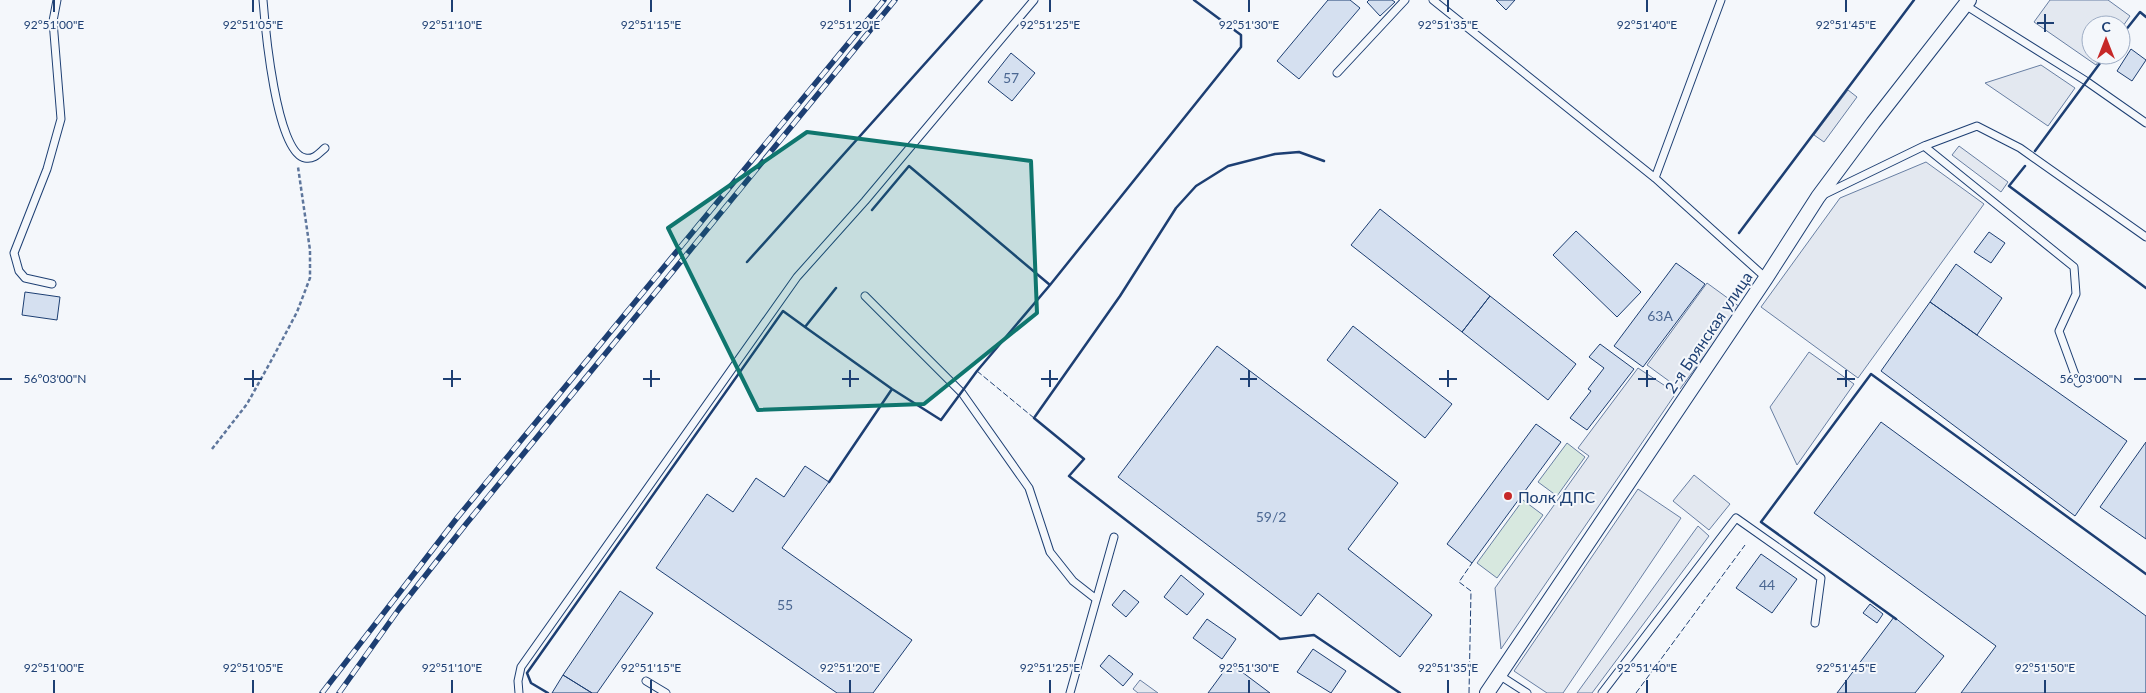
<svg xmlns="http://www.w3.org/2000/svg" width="2146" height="693" font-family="Lato,sans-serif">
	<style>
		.green { fill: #d7e8df; stroke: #687fa3 }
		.parking { fill: #e3e8f0; stroke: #687fa3 }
		.building { fill: #d5e0f0; stroke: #1d3f73 }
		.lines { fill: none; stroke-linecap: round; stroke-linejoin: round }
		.service-casing { stroke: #1d3f73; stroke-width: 9 }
		.minor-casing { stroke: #1d3f73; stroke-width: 16 }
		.path { stroke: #5e769c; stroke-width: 2.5; stroke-dasharray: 4 2.5; stroke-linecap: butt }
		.service { stroke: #f4f7fb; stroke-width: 7 }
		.minor { stroke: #f4f7fb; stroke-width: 14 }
		.rail-casing { stroke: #1d3f73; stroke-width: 5.5 }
		.rail { stroke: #f4f7fb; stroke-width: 4; stroke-dasharray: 11; stroke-linecap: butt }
		.fence { stroke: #1d3f73; stroke-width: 1; stroke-dasharray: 6 2.5; stroke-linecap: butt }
		.wall { stroke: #1d3f73; stroke-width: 2.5 }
		.marked { fill: #0f766e; fill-opacity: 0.2; stroke: #0f766e; stroke-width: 4; stroke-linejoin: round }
		.ticks { fill: none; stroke: #1d3f73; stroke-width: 2 }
		.poi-dot { fill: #c62828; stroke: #f4f7fb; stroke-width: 2 }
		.labels { text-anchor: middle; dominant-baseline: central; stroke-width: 4; stroke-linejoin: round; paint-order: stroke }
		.number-label { font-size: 14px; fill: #4b6792 }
		.street-label { font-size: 16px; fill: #1d3f73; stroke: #f4f7fb }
		.poi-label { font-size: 16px; fill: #1d3f73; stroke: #f4f7fb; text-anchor: start }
		.ticks-label { font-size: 12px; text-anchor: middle; fill: #1d3f73; stroke: #f4f7fb; stroke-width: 4; stroke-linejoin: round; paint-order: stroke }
	</style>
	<rect width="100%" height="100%" fill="#f4f7fb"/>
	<path class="green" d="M1567,443l18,14 -28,39 -19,-14z
		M1523,500l20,15 -46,63 -20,-15z"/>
	<path class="parking" d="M2050,0h58l22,16 -9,13v-4h-30v30h12l-7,10 -62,-43z
		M2041,65l34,23 -27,38 -63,-43z
		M1848,90l9,7 -33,45 -10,-7z
		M1959,146l49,36 -7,10 -49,-37z
		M1926,162l58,42 -126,174 -97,-71 79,-109z
		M1707,283l33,24 -60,82 -33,-24z
		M1809,352l45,32 -57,81 -27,-58z
		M1638,368l38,25 -175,256 -6,-61 94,-132 -11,-8z
		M1694,475l36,29 -21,26 -36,-29z
		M1638,489l43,29 -118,175h-16l-33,-22z
		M1698,526l11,10 -117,157h-15z
		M1140,680l18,13h-20l-5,-4z"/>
	<path class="building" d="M1328,0h22l10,8 -61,71 -22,-18z
		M1369,0h23l3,2 -15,14 -13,-14z
		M1496,0h19l-9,10z
		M2131,49l15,11 -14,21 -15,-10z
		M1011,53l24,20 -23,28 -24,-19z
		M1380,209l110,87 -28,36 -111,-87z
		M1576,231l65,61 -24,25 -64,-62z
		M1989,232l16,11 -14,20 -17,-11z
		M1676,263l29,21 -62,83 -29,-21z
		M1956,264l46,34 -25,37 -47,-33z
		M25,292l35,5 -3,23 -35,-5z
		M1490,296l86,68 -28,36 -86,-68z
		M1930,302l197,139 -52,75 -194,-145z
		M1353,326l99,78 -27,34 -98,-78z
		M1600,344l34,25 -47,61 -17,-12 21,-27 -3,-2 16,-21 -15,-11z
		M1217,346l181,137 -50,66 84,66 -32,42 -82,-64 -17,23 -183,-139z
		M1881,422l265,194v77h-185l35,-47 -182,-133z
		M1536,424l25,18 -89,121 -25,-19z
		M2146,442v97l-46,-32z
		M805,466l24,16 -47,66 130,92 -39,53h-36l-181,-125 51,-74 26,18 23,-34 28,19z
		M1761,554l36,25 -25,34 -36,-25z
		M1181,575l23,19 -17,21 -23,-18z
		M1124,590l15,12 -13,15 -14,-12z
		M620,591l33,22 -56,80h-5l-29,-18z
		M1870,604l13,10 -6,9 -14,-10z
		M1894,617l50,39 -29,37h-78z
		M1207,619l29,20 -14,20 -29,-21z
		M1313,649l33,22 -15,22 -34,-21z
		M1109,655l24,19 -10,12 -23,-20z
		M1230,663l40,30h-62z
		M563,675l29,18h-40z"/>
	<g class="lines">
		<defs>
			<path id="service" d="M263,0c2,26 13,153 42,158 9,2 14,-5 20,-10
				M1433,0l222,178 111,100
				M1965,5l121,76 60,42
				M1337,73l68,-73
				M1924,146l150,121 2,27 -17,37 19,52
				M1655,178l66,-178
				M1823,195l101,-49 53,-20 43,22 126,89
				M52,284l-27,-6 -6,-7 -5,-18 33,-84 14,-50 -8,-98 4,-21
				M865,296l97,97 67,95 21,64 23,29 23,18
				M1499,675l28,18
				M646,681l20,12
				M519,693l-1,-12 3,-14 276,-390 68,-76 169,-201
				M1070,693l44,-156
				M1602,693l134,-175 85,60 -6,45"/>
			<path id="minor" d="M1487,693l279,-415 52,-81 55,-74 96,-123"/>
		</defs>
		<use href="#service" class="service-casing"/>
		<use href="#minor" class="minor-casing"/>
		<path class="path" d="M212,449l35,-45 24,-43 26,-49 13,-34v-28l-12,-83"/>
		<use href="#service" class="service"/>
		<use href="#minor" class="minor"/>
		<defs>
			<path id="rail" d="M322,693l135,-175 427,-518
				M339,693l60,-84 67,-85 429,-524"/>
		</defs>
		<use href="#rail" class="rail-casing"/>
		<use href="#rail" class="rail"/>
		<path class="fence" d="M977,371l57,47
			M1469,693l2,-102 -12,-9 13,-19
			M1636,693l109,-148"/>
		<path class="wall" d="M2121,36l19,-24 6,5
			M2035,151l71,-96
			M1324,161l-25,-9 -24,2 -47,12 -32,20 -20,22 -56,88 -86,122 50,41 -15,17 211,163 34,-4 86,58
			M2025,166l-16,20 137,102
			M1739,233l175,-233
			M747,262l235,-262
			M1050,285l191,-238v-12l-47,-35
			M836,288l-31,39 87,62 49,31 36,-49 73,-86 -141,-119 -37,44
			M829,482l63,-93
			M1896,619l-135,-97 110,-148 275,200
			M548,693l-17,-10 -4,-10 256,-362 22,16"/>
	</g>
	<path class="marked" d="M807,132l224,29 6,152 -113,91 -166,6 -90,-182z"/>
	<path class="ticks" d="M54,0v12M253,0v12M452,0v12M651,0v12M850,0v12M1050,0v12M1249,0v12M1448,0v12M1647,0v12M1846,0v12M2045,14v18M2037,23h17M253,370v17M452,370v17M651,370v17M850,370v17M1050,370v17M1249,370v17M1448,370v17M1647,370v17M1846,370v17M0,379h12M244,379h18M443,379h18M643,379h17M842,379h17M1041,379h17M1240,379h17M1439,379h18M1638,379h18M1837,379h18M2134,379h12M54,680v13M253,680v13M452,680v13M651,680v13M850,680v13M1050,680v13M1249,680v13M1448,680v13M1647,680v13M1846,680v13M2045,680v13"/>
	<circle class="poi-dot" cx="1508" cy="496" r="5"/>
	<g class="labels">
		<g class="number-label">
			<text x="1011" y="77">57</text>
			<text x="1660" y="315">63А</text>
			<text x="1271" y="516">59/2</text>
			<text x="1767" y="584">44</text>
			<text x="785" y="604">55</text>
		</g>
		<g class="street-label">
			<text transform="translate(1708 332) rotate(-56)">2-я Брянская улица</text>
		</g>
		<g class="poi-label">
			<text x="1518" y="496">Полк ДПС</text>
		</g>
	</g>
	<g class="ticks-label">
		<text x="54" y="29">92°51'00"E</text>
		<text x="253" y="29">92°51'05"E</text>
		<text x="452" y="29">92°51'10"E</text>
		<text x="651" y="29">92°51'15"E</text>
		<text x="850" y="29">92°51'20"E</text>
		<text x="1050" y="29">92°51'25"E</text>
		<text x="1249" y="29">92°51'30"E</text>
		<text x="1448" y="29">92°51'35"E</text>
		<text x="1647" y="29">92°51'40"E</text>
		<text x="1846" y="29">92°51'45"E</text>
		<text x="55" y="383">56°03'00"N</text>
		<text x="2091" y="383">56°03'00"N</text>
		<text x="54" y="672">92°51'00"E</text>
		<text x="253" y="672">92°51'05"E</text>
		<text x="452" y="672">92°51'10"E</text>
		<text x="651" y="672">92°51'15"E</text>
		<text x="850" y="672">92°51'20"E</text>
		<text x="1050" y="672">92°51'25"E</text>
		<text x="1249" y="672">92°51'30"E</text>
		<text x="1448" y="672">92°51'35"E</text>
		<text x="1647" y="672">92°51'40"E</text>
		<text x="1846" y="672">92°51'45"E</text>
		<text x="2045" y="672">92°51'50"E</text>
	</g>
	<g transform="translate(2106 40)"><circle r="24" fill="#f4f7fb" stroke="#9eadc5"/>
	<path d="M0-4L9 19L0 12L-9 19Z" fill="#c62828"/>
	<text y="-8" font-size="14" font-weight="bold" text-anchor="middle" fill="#1d3f73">С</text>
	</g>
</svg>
